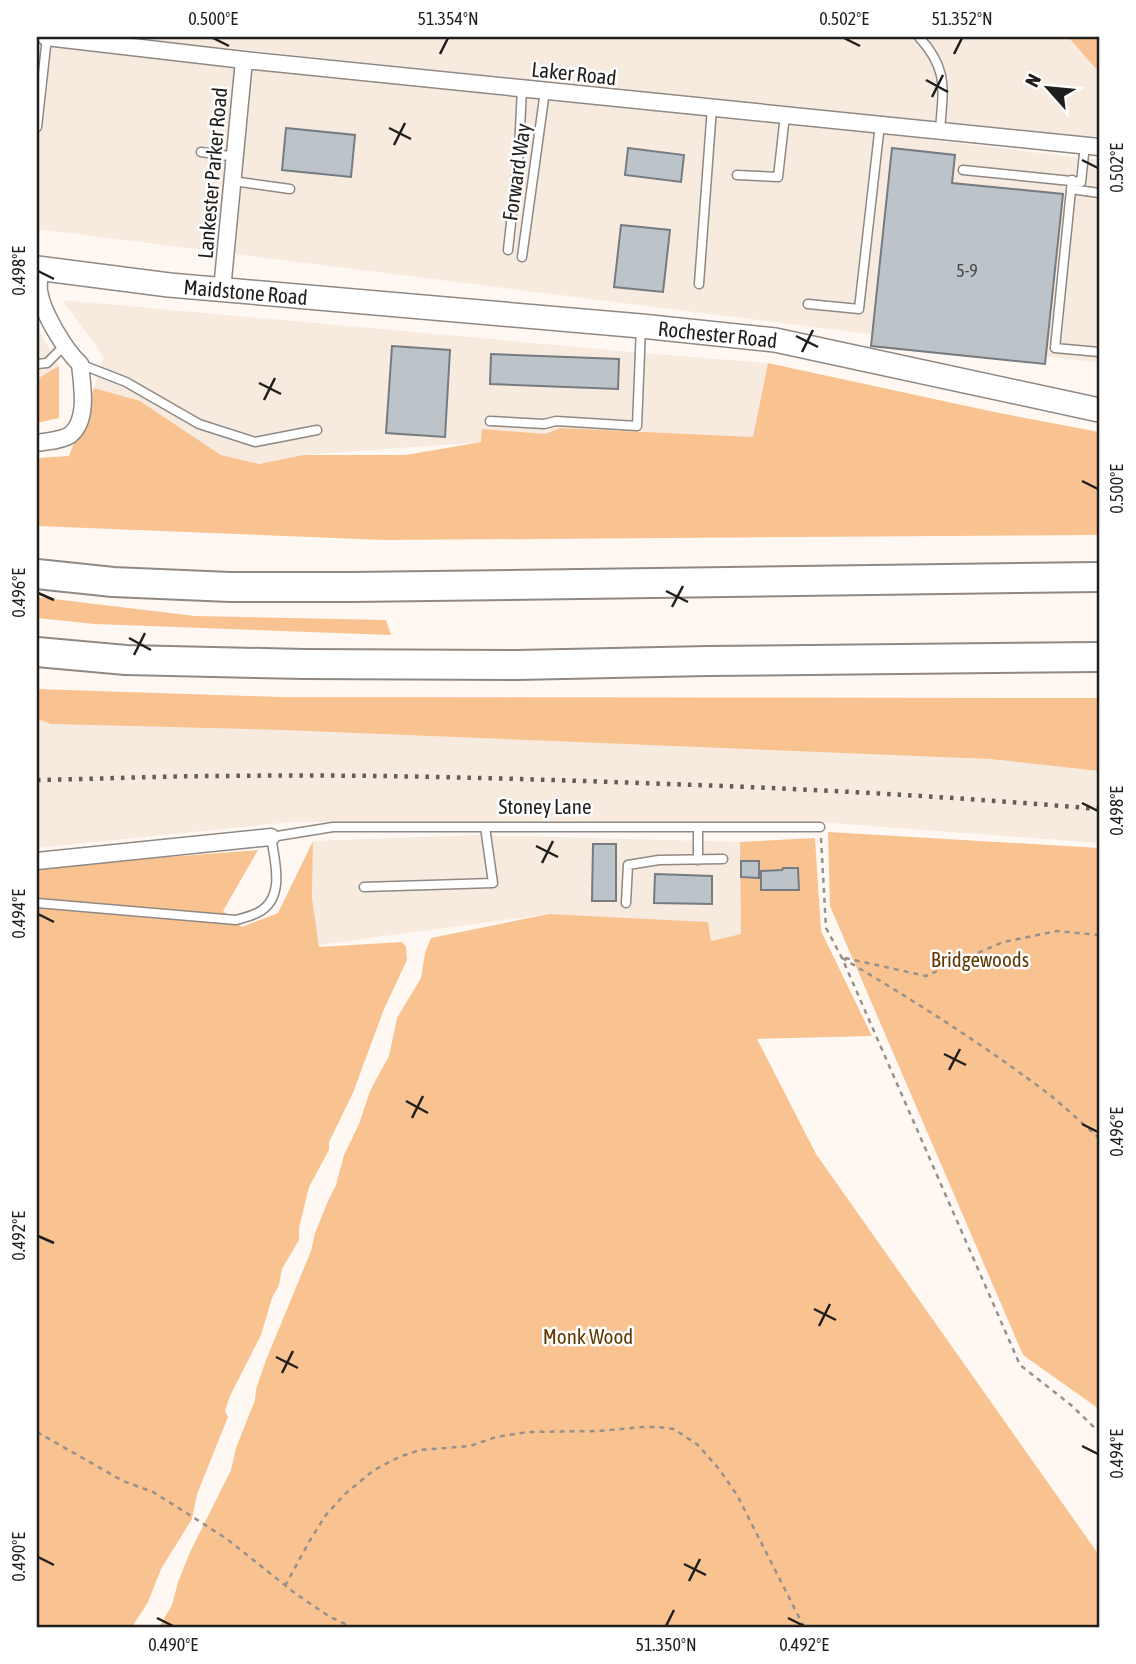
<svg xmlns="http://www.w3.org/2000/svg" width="1136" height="1664" font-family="'Asap Condensed',sans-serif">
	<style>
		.built { fill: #f7eade }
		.green { fill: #f9c391; fill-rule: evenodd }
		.building { fill: #bcc3c9; stroke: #757b81; stroke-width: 2 }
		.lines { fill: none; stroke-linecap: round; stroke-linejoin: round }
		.lane-casing { stroke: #8f8883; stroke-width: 11 }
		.street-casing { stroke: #8f8883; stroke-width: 19 }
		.secondary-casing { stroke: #8f8883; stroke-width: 26 }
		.highway-casing { stroke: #8f8883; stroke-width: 32 }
		.path { stroke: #96918d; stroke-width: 2.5; stroke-dasharray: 5 5; stroke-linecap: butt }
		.lane { stroke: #fff; stroke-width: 8 }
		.street { stroke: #fff; stroke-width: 16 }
		.secondary { stroke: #fff; stroke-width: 23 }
		.highway { stroke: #fff; stroke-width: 28 }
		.rail { stroke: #605d5a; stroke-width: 4.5; stroke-dasharray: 3.5 7; stroke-linecap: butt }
		.ticks { fill: none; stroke: #211f1d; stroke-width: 2.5 }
		.labels { text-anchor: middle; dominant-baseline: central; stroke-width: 5; stroke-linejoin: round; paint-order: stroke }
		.number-label { font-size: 18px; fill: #484848 }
		.street-label { font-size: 21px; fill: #211f1d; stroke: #fff }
		.park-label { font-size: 21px; fill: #643801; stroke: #fff }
		.neatline { fill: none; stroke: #211f1d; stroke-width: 2.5 }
		.ticks-label { font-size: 18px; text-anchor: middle; fill: #211f1d }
	</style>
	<rect width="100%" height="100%" fill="#fff8f2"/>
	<path class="built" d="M37,37h52l1010,123v203l-1062,-134z
		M123,37h976v102z
		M62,300l592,54 114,9 -15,74 -193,-9 -15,6 -63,-5 -1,13 -178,13 -44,9 -38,-9 -81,-54 -46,-13 10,-31z
		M37,327l22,39 -22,13z
		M37,719l14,5 231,6 708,29 109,12v72l-281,-21h-527l-254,26z
		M476,835l264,7 2,92 -31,7 -3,-19 -159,-8 -231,31 -6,-47 1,-57z"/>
	<path class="green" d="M1068,37h31v35z
		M768,363l226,49 105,20v103l-715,5 -347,-14v-68l32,-2 25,-68 46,13 81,54 38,9 44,-9h103l75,-13 1,-13 63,5 15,-6 193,9z
		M59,366v52l-22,5v-44z
		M37,597l158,19 191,4 5,15 -296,-11 -58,-6z
		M37,689l245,8 817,1v73l-109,-12 -708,-29 -231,-6 -14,-5z
		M828,832l271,16v561l-76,-54 -193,-449z
		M815,838l6,93 51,105 -115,3 59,115 283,401v72h-940l13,-22 6,-23 12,-30 41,-82 5,-22 19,-48 1,-11 10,-29 45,-109 4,-18 13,-32 8,-16 8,-30 15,-31 11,-33 19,-35 8,-38 24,-40 4,-25 6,-15 118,-24 159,8 3,19 30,-7 -1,-92zM783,868h15l1,21 -23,-6v7h-14l2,-19 18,-1z
		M313,841l-1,57 7,49 83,-5 4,5 1,13 -23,49 -31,84 -24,49v8l-20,37 -10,41v12l-17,29 -3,16 -7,13 -11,37 -31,61 -5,15 3,6 -31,77 -5,25 -31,50 -13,33 -16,25h-95v-760l221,-17 -35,61 19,16 36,-14z"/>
	<path class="building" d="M286,128l69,7 -4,42 -69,-7z
		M628,148l56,7 -3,27 -56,-7z
		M892,148l63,7 -3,28 111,11 -18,170 -174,-18z
		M621,225l49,5 -7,62 -49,-5z
		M392,346l58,4 -5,87 -59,-4z
		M491,354l128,5 -1,30 -128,-5z
		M593,844h23v57h-24z
		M741,861h18v17l-18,-1z
		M783,868h15l1,22h-38v-19l21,-1z
		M655,874l57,2v28l-58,-1z"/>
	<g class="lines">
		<defs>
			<path id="lane" d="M919,37c30,33 24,52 21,93
				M37,127l10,-90
				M201,152l35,5
				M963,170l118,12 4,-37
				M737,175l41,2 7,-62
				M1072,180l-17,168 44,4
				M233,181l57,8
				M1071,189l28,4
				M508,250l11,-100 3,-62
				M522,257l23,-166
				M699,284l13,-177
				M808,304l51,5 21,-185
				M37,364l10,-1 17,-17
				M80,364l46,18 73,42 56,18 62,-12
				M490,421l54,3 12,-3 81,5 4,-99
				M698,860v-33
				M364,887l129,-4 -8,-56
				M37,903l199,17c7,-2 15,-4 21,-7 29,-14 18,-51 14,-76l62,-10h487
				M626,903l2,-38 31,-5 64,-1"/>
			<path id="street" d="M46,37l198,23 855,87
				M222,290l22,-230
				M37,443c10,-2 24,-2 33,-8 19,-15 12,-50 10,-71 -15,-14 -38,-52 -41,-73 -1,-7 1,-15 1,-22
				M37,861l234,-24"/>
			<g id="secondary">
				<path id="s1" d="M37,268l132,17 472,41 134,14 324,70"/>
			</g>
			<path id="highway" d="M37,574l76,8 117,5h122l747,-10
				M37,652l89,8 178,4 213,1 191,-4 391,-4"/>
		</defs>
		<use href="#lane" class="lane-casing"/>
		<use href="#street" class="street-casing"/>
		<use href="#secondary" class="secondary-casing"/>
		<use href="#highway" class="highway-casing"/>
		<path class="path" d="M821,838l5,90 16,30 178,407 51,40 28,27
			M842,958c71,42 142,87 208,137 17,14 33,29 49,43
			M845,958l81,18 77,-34 54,-11 42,4
			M37,1432l86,49 30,11 35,22 39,25 69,55 34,23 22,10
			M285,1586l24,-44 16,-26 20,-22 29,-24 25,-13 21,-7 50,-4 26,-9 31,-5 72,-1 43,-4h16l16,2 24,16 21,24 18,26 67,132"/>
		<use href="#lane" class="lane"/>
		<use href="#street" class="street"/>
		<use href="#secondary" class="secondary"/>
		<use href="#highway" class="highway"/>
		<path class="rail" d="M37,780c62,-1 124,-4 187,-4 139,-2 278,2 416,7 154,5 306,13 459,26"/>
	</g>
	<path class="ticks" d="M213,38l16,8M844,38l16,8M440,54l8,-16M954,54l8,-16M926,80l22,12M932,97l11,-22M389,128l22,11M394,145l11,-22M1082,160l16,8M38,271l16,8M796,336l22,11M802,352l11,-22M259,383l22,11M264,400l11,-22M1082,481l16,8M666,591l22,11M38,593l16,7M672,607l11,-21M129,638l22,12M134,655l11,-22M1082,803l16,8M536,846l22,11M542,863l11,-22M38,914l16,8M944,1054l22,11M949,1070l11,-21M406,1101l22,12M412,1118l11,-22M1082,1124l16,8M38,1236l16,7M814,1309l22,11M819,1326l11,-22M276,1357l22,11M282,1373l11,-22M1082,1446l16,8M38,1557l16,8M684,1564l22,11M689,1581l11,-22M157,1618l16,8M788,1618l16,8M666,1626l8,-16"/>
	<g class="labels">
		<g class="number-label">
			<text x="967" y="270">5-9</text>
		</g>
		<g class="street-label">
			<text transform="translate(574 73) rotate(6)">Laker Road</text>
			<text transform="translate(516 172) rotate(-82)">Forward Way</text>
			<text transform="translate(212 173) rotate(-85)">Lankester Parker Road</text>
			<text stroke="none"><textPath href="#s1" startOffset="210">Maidstone Road</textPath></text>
			<text stroke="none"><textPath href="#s1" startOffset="684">Rochester Road</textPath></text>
			<text x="545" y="806">Stoney Lane</text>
		</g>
		<g class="park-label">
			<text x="980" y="959">Bridgewoods</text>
			<text x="588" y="1336">Monk Wood</text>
		</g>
	</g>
	<rect width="1136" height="1664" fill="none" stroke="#ffffff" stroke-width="77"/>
	<g transform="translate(1048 88) rotate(297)" stroke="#ffffff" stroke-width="5" paint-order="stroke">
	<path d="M0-5L12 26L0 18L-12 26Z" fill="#211f1d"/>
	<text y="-10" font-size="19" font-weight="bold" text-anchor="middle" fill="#211f1d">N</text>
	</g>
	<rect x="38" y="38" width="1060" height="1588" class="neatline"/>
	<g class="ticks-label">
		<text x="213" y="25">0.500°E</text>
		<text x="448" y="25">51.354°N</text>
		<text x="844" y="25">0.502°E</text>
		<text x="962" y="25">51.352°N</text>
		<text transform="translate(1117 168) rotate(-90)" y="6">0.502°E</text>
		<text transform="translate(19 271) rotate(-90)" y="6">0.498°E</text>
		<text transform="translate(1117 489) rotate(-90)" y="6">0.500°E</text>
		<text transform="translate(19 593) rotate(-90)" y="6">0.496°E</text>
		<text transform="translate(1117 811) rotate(-90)" y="6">0.498°E</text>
		<text transform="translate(19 914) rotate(-90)" y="6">0.494°E</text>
		<text transform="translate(1117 1132) rotate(-90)" y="6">0.496°E</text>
		<text transform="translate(19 1236) rotate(-90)" y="6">0.492°E</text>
		<text transform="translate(1117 1454) rotate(-90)" y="6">0.494°E</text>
		<text transform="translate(19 1557) rotate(-90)" y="6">0.490°E</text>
		<text x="173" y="1651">0.490°E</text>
		<text x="666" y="1651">51.350°N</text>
		<text x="804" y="1651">0.492°E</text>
	</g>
</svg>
